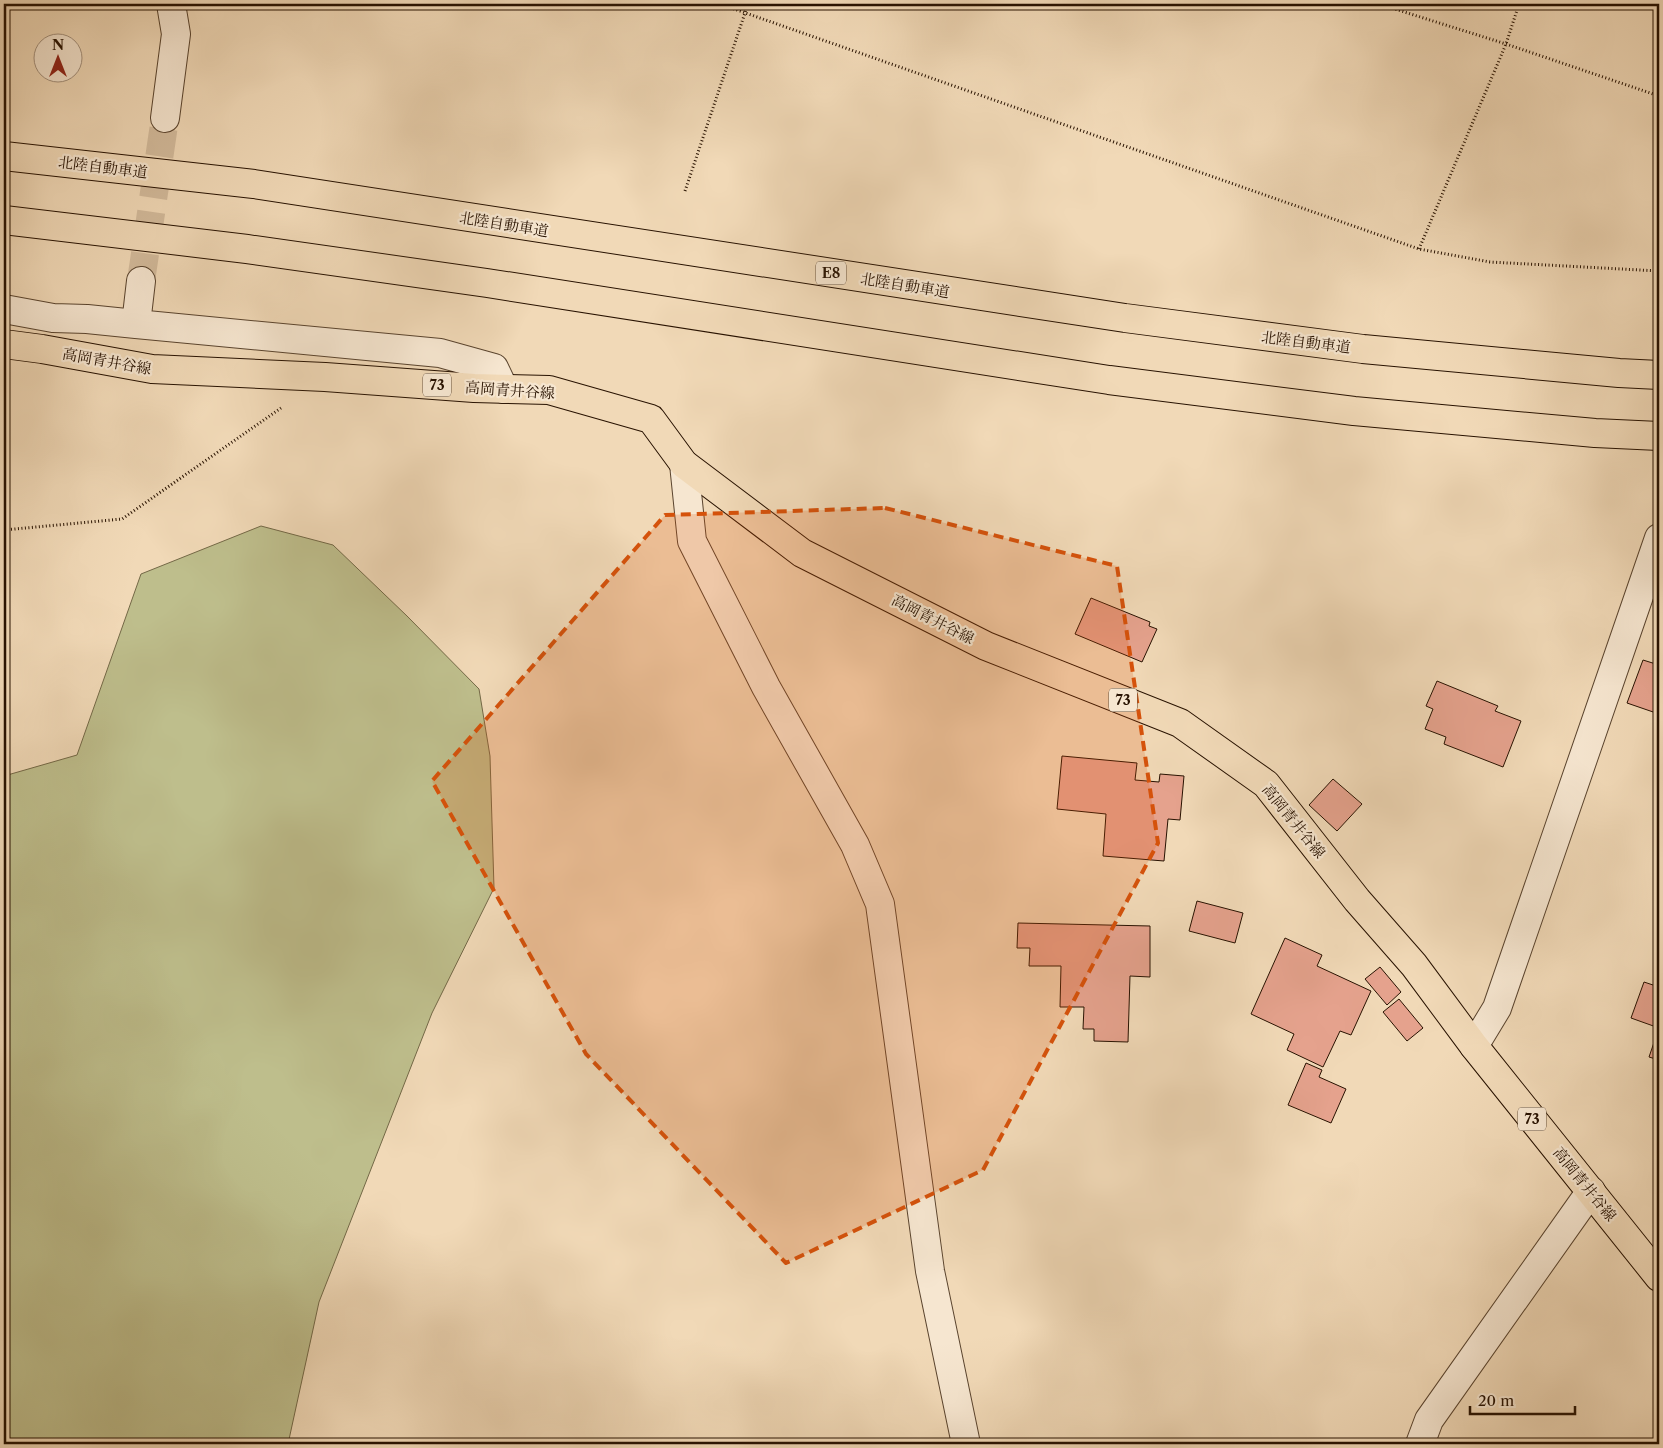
<svg xmlns="http://www.w3.org/2000/svg" width="1663" height="1448" font-family="'Libre Caslon Text','Noto Serif JP',serif">
	<style>
		.green { fill: #bebe8c; stroke: #736846 }
		.building { fill: #e5a28d; stroke: #281201 }
		.lines { fill: none; stroke-linecap: round; stroke-linejoin: round }
		.minor-tunnel { stroke: #d3bb9c; stroke-width: 28; stroke-dasharray: 28 14; stroke-linecap: butt }
		.minor-casing { stroke: #5a442e; stroke-width: 30 }
		.primary-casing { stroke: #281201; stroke-width: 30 }
		.motorway-casing { stroke: #281201; stroke-width: 30 }
		.path { stroke: #281201; stroke-width: 3; stroke-dasharray: 1 2.5; stroke-linecap: butt }
		.minor { stroke: #f6e6d0; stroke-width: 28 }
		.primary { stroke: #f1d9b7; stroke-width: 28 }
		.motorway { stroke: #f1d9b7; stroke-width: 28 }
		.marked { fill: #d5520b; fill-opacity: 0.2; stroke: #d5520b; stroke-width: 4; stroke-dasharray: 10 6; stroke-linejoin: round }
		.labels { text-anchor: middle; dominant-baseline: central; stroke-width: 4.5; stroke-linejoin: round; paint-order: stroke }
		.shield { fill: #f6e6d0; stroke: #66523f; stroke-width: 1 }
		.shield-label { font-size: 14px; font-weight: bold; fill: #281201 }
		.street-label { font-size: 15px; fill: #281201; stroke: #f6e6d0 }
	</style>
	<rect width="100%" height="100%" fill="#f1d9b7"/>
	<filter id="stains"><feTurbulence type="fractalNoise" baseFrequency=".004" numOctaves="4"/><feColorMatrix values="0 0 0 0 .2 0 0 0 0 .09 0 0 0 0 .02 0 0 0 .5 -.17"/></filter>
	<radialGradient id="worn" r=".72"><stop offset=".6" stop-color="#630" stop-opacity="0"/><stop offset="1" stop-color="#630" stop-opacity=".3"/></radialGradient>
	<path class="green" d="M261,526l72,19 74,71 72,73 11,67 4,132 -62,125 -113,289 -31,142h-284v-668l73,-21 64,-181z"/>
	<path class="building" d="M1091,598l59,24 -1,4 8,3 -15,33 -67,-28z
		M1643,660l16,5v49l-32,-11z
		M1437,681l61,25 -3,5 26,10 -18,46 -59,-23 2,-7 -21,-8 8,-20 -7,-3z
		M1062,756l75,7 -2,17 24,2 1,-8 24,2 -4,44 -12,-1 -4,42 -61,-5 3,-42 -49,-5z
		M1333,779l29,25 -25,27 -28,-26z
		M1197,901l46,12 -8,30 -46,-12z
		M1018,923l132,3v51l-20,-1 -2,66 -34,-1v-12h-11l1,-22h-24l1,-41h-32l1,-18h-13z
		M1285,938l37,17 -5,11 54,25 -20,44 -11,-4 -17,36 -36,-17 7,-16 -43,-20z
		M1380,967l21,25 -14,13 -22,-26z
		M1644,982l15,5v73l-10,-3 10,-29 -28,-10z
		M1399,999l24,29 -16,13 -24,-29z
		M1306,1063l16,7 -3,7 27,12 -15,34 -43,-18z"/>
	<g class="lines">
		<path class="minor-tunnel" d="M141,281l24,-163"/>
		<defs>
			<path id="minor" d="M165,118l11,-84 -5,-30
				M4,309l49,9 34,1 49,5 5,-43
				M136,324l304,29 54,15 10,21
				M684,464l8,77 74,146 89,158 25,59 50,367 36,173
				M1474,1046l23,-38 162,-470
				M1420,1444l9,-24 162,-229"/>
			<path id="primary" d="M4,344l38,5 110,20 173,8 149,11 75,2 102,29 33,45 118,89 184,93 194,77 86,61 91,116 57,65 60,81 185,231"/>
			<path id="motorway" d="M4,156l250,28 871,134 238,31 256,24 40,2
				M4,220l243,29 240,34 622,97 245,31 241,22 64,3"/>
		</defs>
		<use href="#minor" class="minor-casing"/>
		<use href="#primary" class="primary-casing"/>
		<use href="#motorway" class="motorway-casing"/>
		<path class="path" d="M720,4l699,245 71,13 169,9
			M1379,4l127,40 153,52
			M685,191l63,-187
			M1419,249l87,-205 13,-40
			M4,530l118,-11 159,-111"/>
		<use href="#minor" class="minor"/>
		<use href="#primary" class="primary"/>
		<use href="#motorway" class="motorway"/>
	</g>
	<path class="marked" d="M885,508l232,58 41,277 -175,327 -197,93 -200,-209 -154,-273 233,-266z"/>
	<g class="labels">
		<g class="shield">
			<rect x="816" y="261.5" width="30" height="23" rx="4"/>
			<rect x="423" y="373.5" width="28" height="23" rx="4"/>
			<rect x="1109" y="688.5" width="28" height="23" rx="4"/>
			<rect x="1518" y="1107.5" width="28" height="23" rx="4"/>
		</g>
		<g class="shield-label">
			<text x="831" y="273">E8</text>
			<text x="437" y="385">73</text>
			<text x="1123" y="700">73</text>
			<text x="1532" y="1119">73</text>
		</g>
		<g class="street-label">
			<text transform="translate(103 167) rotate(7)">北陸自動車道</text>
			<text transform="translate(504 224) rotate(9)">北陸自動車道</text>
			<text transform="translate(905 285) rotate(9)">北陸自動車道</text>
			<text transform="translate(1306 342) rotate(7)">北陸自動車道</text>
			<text transform="translate(107 361) rotate(10)">高岡青井谷線</text>
			<text transform="translate(510 390) rotate(4)">高岡青井谷線</text>
			<text transform="translate(933 619) rotate(27)">高岡青井谷線</text>
			<text transform="translate(1294 821) rotate(51)">高岡青井谷線</text>
			<text transform="translate(1585 1184) rotate(51)">高岡青井谷線</text>
		</g>
	</g>
	<rect width="1663" height="1448" fill="none" stroke="#f1d9b7" stroke-width="20"/>
	<rect x="5" y="5" width="1653" height="1438" fill="none" stroke="#281201" stroke-width="2.5"/>
	<rect x="10" y="10" width="1643" height="1428" fill="none" stroke="#281201"/>
	<g transform="translate(58 58)"><circle r="24" fill="#f6e6d0" stroke="#a4917d"/>
	<path d="M0-4L9 19L0 12L-9 19Z" fill="#8f2418"/>
	<text y="-8" font-size="14" font-weight="bold" text-anchor="middle" fill="#281201">N</text>
	</g>
	<path d="M1470 1406v8h105v-8" fill="none" stroke="#281201" stroke-width="2.5"/>
	<text x="1478" y="1406" font-size="15" fill="#281201" stroke="#f6e6d0" stroke-width="4" paint-order="stroke">20 m</text>
	<rect width="100%" height="100%" filter="url(#stains)"/>
	<rect width="100%" height="100%" fill="url(#worn)"/>
</svg>
